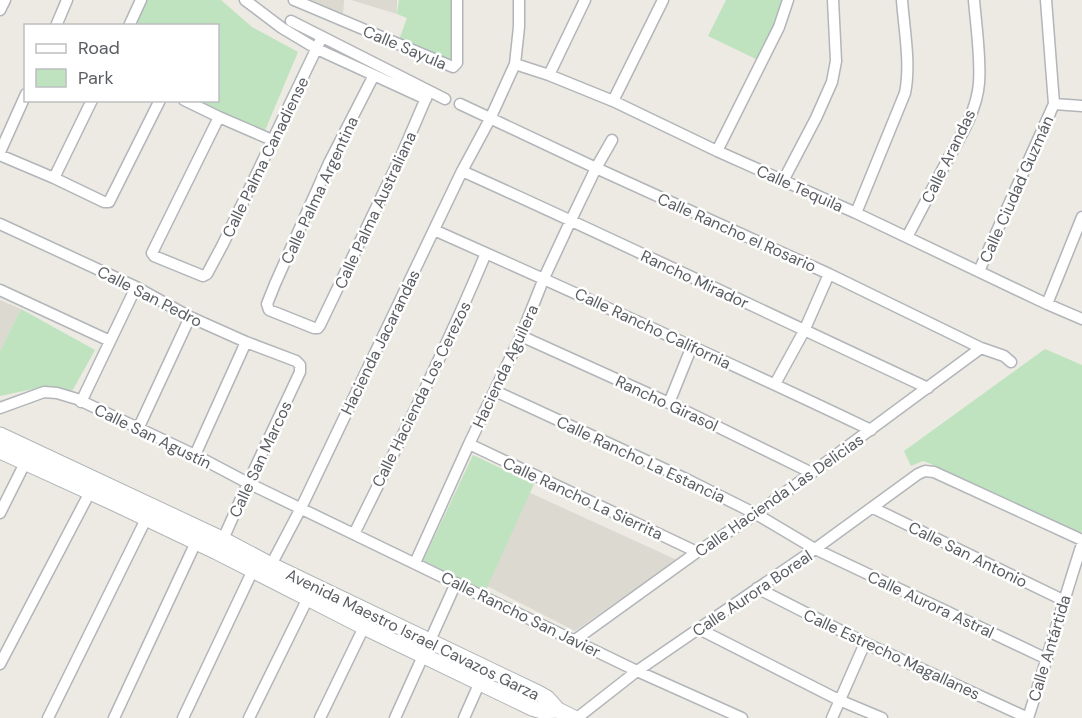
<svg xmlns="http://www.w3.org/2000/svg" width="1082" height="718" font-family="'DM Sans',sans-serif">
  <style>
    .education { fill: #dcd9d0 }
    .green { fill: #bfe3bf }
    .lines { fill: none; stroke-linecap: round; stroke-linejoin: round }
    .street-casing { stroke: #b2b5b9; stroke-width: 13 }
    .secondary-casing { stroke: #b1b5b9; stroke-width: 17 }
    .street { stroke: #fff; stroke-width: 10 }
    .secondary { stroke: #fff; stroke-width: 15 }
    .labels { text-anchor: middle; stroke-width: 5; stroke-linejoin: round; paint-order: stroke }
    .street-label { font-size: 16px; fill: #5a5e62; stroke: #fff }
  </style>
  <rect width="100%" height="100%" fill="#eceae2"/>
  <path class="education" d="M309,0H344L343,15Z
    M351,0H397V14Z
    M0,300L21,309L0,351Z
    M526,491L677,560L575,631L483,584Z"/>
  <path class="green" d="M143,0H221L252,27L298,52L264,133L198,101L218,100V26H132Z
    M399,0H453L452,60L451,63L399,40L407,18L397,14Z
    M726,0H783V5L758,60L708,36Z
    M21,309L95,350L70,395L47,386L0,396V351Z
    M1045,349L1082,365V530L1080,534L931,464L923,461L911,466L904,451Z
    M473,455L534,484L485,592L423,561Z"/>
  <g class="lines">
    <defs>
      <path id="street" d="M245,0L282,28L317,49L426,99
        M294,0L453,67L457,63V0
        M0,10L5,0
        M291,21L445,99
        M56,26L67,0
        M129,26L141,0
        M515,64L549,75L613,101L717,151L856,213L1047,304L1082,319
        M374,75L329,163L275,284L267,304L269,310L314,328H318L320,325L402,154L429,91
        M549,75L585,0
        M184,100L219,117L272,140
        M613,101L663,0
        M460,104L596,168L829,274L981,348L1004,356L1011,362
        M1054,104L1082,106
        M219,117L152,253L154,256L203,276L207,274L223,244L322,37
        M717,151L779,27L788,0
        M0,152L26,94
        M0,153L2,156L54,178L104,202H109L160,100
        M462,171C618,241 773,316 928,388
        M54,178L92,100
        M783,181L816,118L832,82L836,61L833,0
        M856,213L905,93C911,64 904,29 902,0
        M0,224L136,287L190,317L246,342L296,361L300,365V372L248,483L220,546
        M434,230C580,295 726,361 871,430
        M907,237C921,211 934,185 948,159C961,136 977,110 979,83C981,58 976,25 974,0
        M979,271L1054,104L1046,0
        M0,290L110,341
        M1047,304L1082,217
        M521,336L669,403L812,473
        M775,384L804,331L829,274
        M495,391L686,479L756,514L815,549L1047,659
        M81,402L136,287
        M669,403L692,346
        M0,408L44,392L57,393L77,399L195,455L248,483L637,671L742,718
        M138,429L190,317
        M469,444L697,552
        M195,455L246,342
        M873,508L1063,600
        M0,513L25,463
        M354,534C400,441 446,349 486,253
        M415,563L469,444L521,336L544,278L571,220L596,168L612,140
        M271,565L301,508L462,171L490,119L515,64L519,27V0
        M757,588L865,643L1028,718
        M699,629L839,700L882,718
        M575,640L697,552L756,514L981,348
        M0,664L90,492
        M48,718L146,519
        M114,718L196,542
        M183,718L253,570
        M249,718L308,598
        M320,718L364,627
        M395,718L456,583
        M464,718L480,682
        M577,718L637,671L815,549L918,474L925,471L934,472L1082,540
        M832,718L865,643
        M1028,718C1047,660 1063,602 1082,544"/>
      <path id="secondary" d="M0,435L224,540L271,565L538,693L547,698L558,710L574,718
        M0,451L114,503L217,552L364,627L532,708L542,711L558,710"/>
    </defs>
    <use href="#street" class="street-casing"/>
    <use href="#secondary" class="secondary-casing"/>
    <use href="#street" class="street"/>
    <use href="#secondary" class="secondary"/>
  </g>
  <g class="labels">
    <g class="street-label">
      <text transform="translate(405 47) rotate(23)" y="6">Calle Sayula</text>
      <text transform="translate(948 156) rotate(-64)" y="6">Calle Arandas</text>
      <text transform="translate(265 157) rotate(-64)" y="6">Calle Palma Canadiense</text>
      <text transform="translate(800 188) rotate(24)" y="6">Calle Tequila</text>
      <text transform="translate(1016 189) rotate(-66)" y="6">Calle Ciudad Guzmán</text>
      <text transform="translate(319 190) rotate(-65)" y="6">Calle Palma Argentina</text>
      <text transform="translate(375 210) rotate(-65)" y="6">Calle Palma Australiana</text>
      <text transform="translate(737 232) rotate(24)" y="6">Calle Rancho el Rosario</text>
      <text transform="translate(695 279) rotate(25)" y="6">Rancho Mirador</text>
      <text transform="translate(150 296) rotate(27)" y="6">Calle San Pedro</text>
      <text transform="translate(653 328) rotate(25)" y="6">Calle Rancho California</text>
      <text transform="translate(380 342) rotate(-64)" y="6">Hacienda Jacarandas</text>
      <text transform="translate(505 366) rotate(-65)" y="6">Hacienda Aguilera</text>
      <text transform="translate(421 394) rotate(-64)" y="6">Calle Hacienda Los Cerezos</text>
      <text transform="translate(667 403) rotate(25)" y="6">Rancho Girasol</text>
      <text transform="translate(153 436) rotate(26)" y="6">Calle San Agustín</text>
      <text transform="translate(260 459) rotate(-65)" y="6">Calle San Marcos</text>
      <text transform="translate(641 459) rotate(25)" y="6">Calle Rancho La Estancia</text>
      <text transform="translate(779 495) rotate(-35)" y="6">Calle Hacienda Las Delicias</text>
      <text transform="translate(583 498) rotate(25)" y="6">Calle Rancho La Sierrita</text>
      <text transform="translate(968 554) rotate(26)" y="6">Calle San Antonio</text>
      <text transform="translate(752 593) rotate(-34)" y="6">Calle Aurora Boreal</text>
      <text transform="translate(931 604) rotate(25)" y="6">Calle Aurora Astral</text>
      <text transform="translate(521 614) rotate(26)" y="6">Calle Rancho San Javier</text>
      <text transform="translate(413 634) rotate(26)" y="6">Avenida Maestro Israel Cavazos Garza</text>
      <text transform="translate(1049 648) rotate(-73)" y="6">Calle Antártida</text>
      <text transform="translate(892 654) rotate(25)" y="6">Calle Estrecho Magallanes</text>
    </g>
  </g>
  <rect x="24" y="24" width="195" height="78" fill="#ffffff" stroke="#bdbfc0" stroke-width="1.5"/>
  <rect x="36" y="44" width="30" height="9" fill="#ffffff" stroke="#bdbfc0" stroke-width="1.5"/>
  <text x="78" y="54" font-size="18" fill="#5a5e62">Road</text>
  <rect x="36" y="69" width="30" height="18" fill="#bfe3bf" stroke="#bdbfc0" stroke-width="1.5"/>
  <text x="78" y="84" font-size="18" fill="#5a5e62">Park</text>
</svg>
